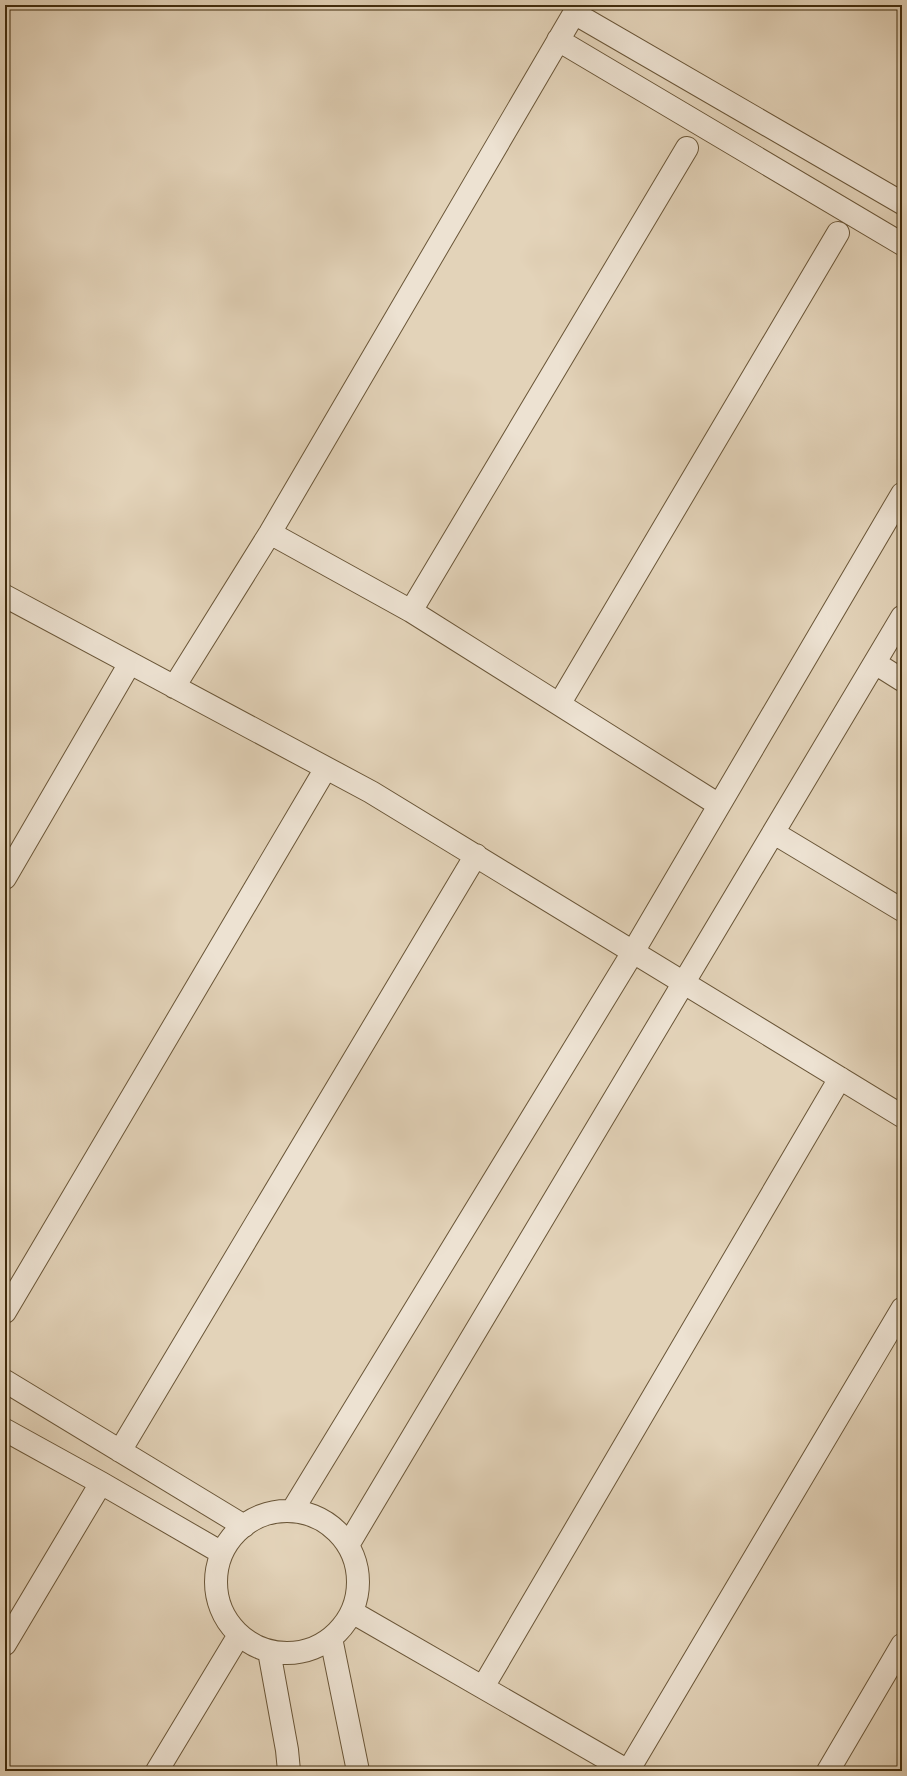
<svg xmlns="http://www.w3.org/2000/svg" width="907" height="1776" font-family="'Gentium Book Plus',serif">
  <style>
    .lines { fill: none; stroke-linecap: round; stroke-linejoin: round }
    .minor-casing { stroke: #6a5638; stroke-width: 24 }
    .minor { stroke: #ede2d2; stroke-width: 22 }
  </style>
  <rect width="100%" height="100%" fill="#e3d3b9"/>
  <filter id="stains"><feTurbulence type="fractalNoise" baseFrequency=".005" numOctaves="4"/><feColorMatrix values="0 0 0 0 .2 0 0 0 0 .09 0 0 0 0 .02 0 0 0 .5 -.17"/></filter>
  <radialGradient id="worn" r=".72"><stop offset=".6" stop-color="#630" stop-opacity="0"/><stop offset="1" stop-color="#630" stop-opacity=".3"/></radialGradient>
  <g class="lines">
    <defs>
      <path id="minor" d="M574,13L902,203
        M558,40L902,244
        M270,533L411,611L719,805
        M5,596L371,792L902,1116
        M411,611L687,148
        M875,663L902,680
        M174,687L270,533L579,5
        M560,703L838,233
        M774,833L902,910
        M5,878L130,663
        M5,1312L326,768
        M5,1381L244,1526
        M5,1430L101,1483L222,1553
        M120,1451L476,855
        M292,1511L633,952L902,494
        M216 1582a71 71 0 1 1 142 0a71 71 0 1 1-142 0Z
        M348,1545L902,617
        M352,1612L628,1771
        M331,1638L358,1771
        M5,1644L101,1483
        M269,1651L287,1750L289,1771
        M483,1687L840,1078
        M157,1771L239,1635
        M628,1771L902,1309
        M828,1771L902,1645"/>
    </defs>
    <use href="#minor" class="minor-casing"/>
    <use href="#minor" class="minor"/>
  </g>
  <rect width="907" height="1776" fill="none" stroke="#e3d3b9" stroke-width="20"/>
  <rect x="6" y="6" width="895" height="1764" fill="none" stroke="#412c0d" stroke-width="2"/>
  <rect x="10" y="10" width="887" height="1756" fill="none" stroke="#412c0d"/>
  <rect width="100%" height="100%" filter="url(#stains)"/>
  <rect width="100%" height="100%" fill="url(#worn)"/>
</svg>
